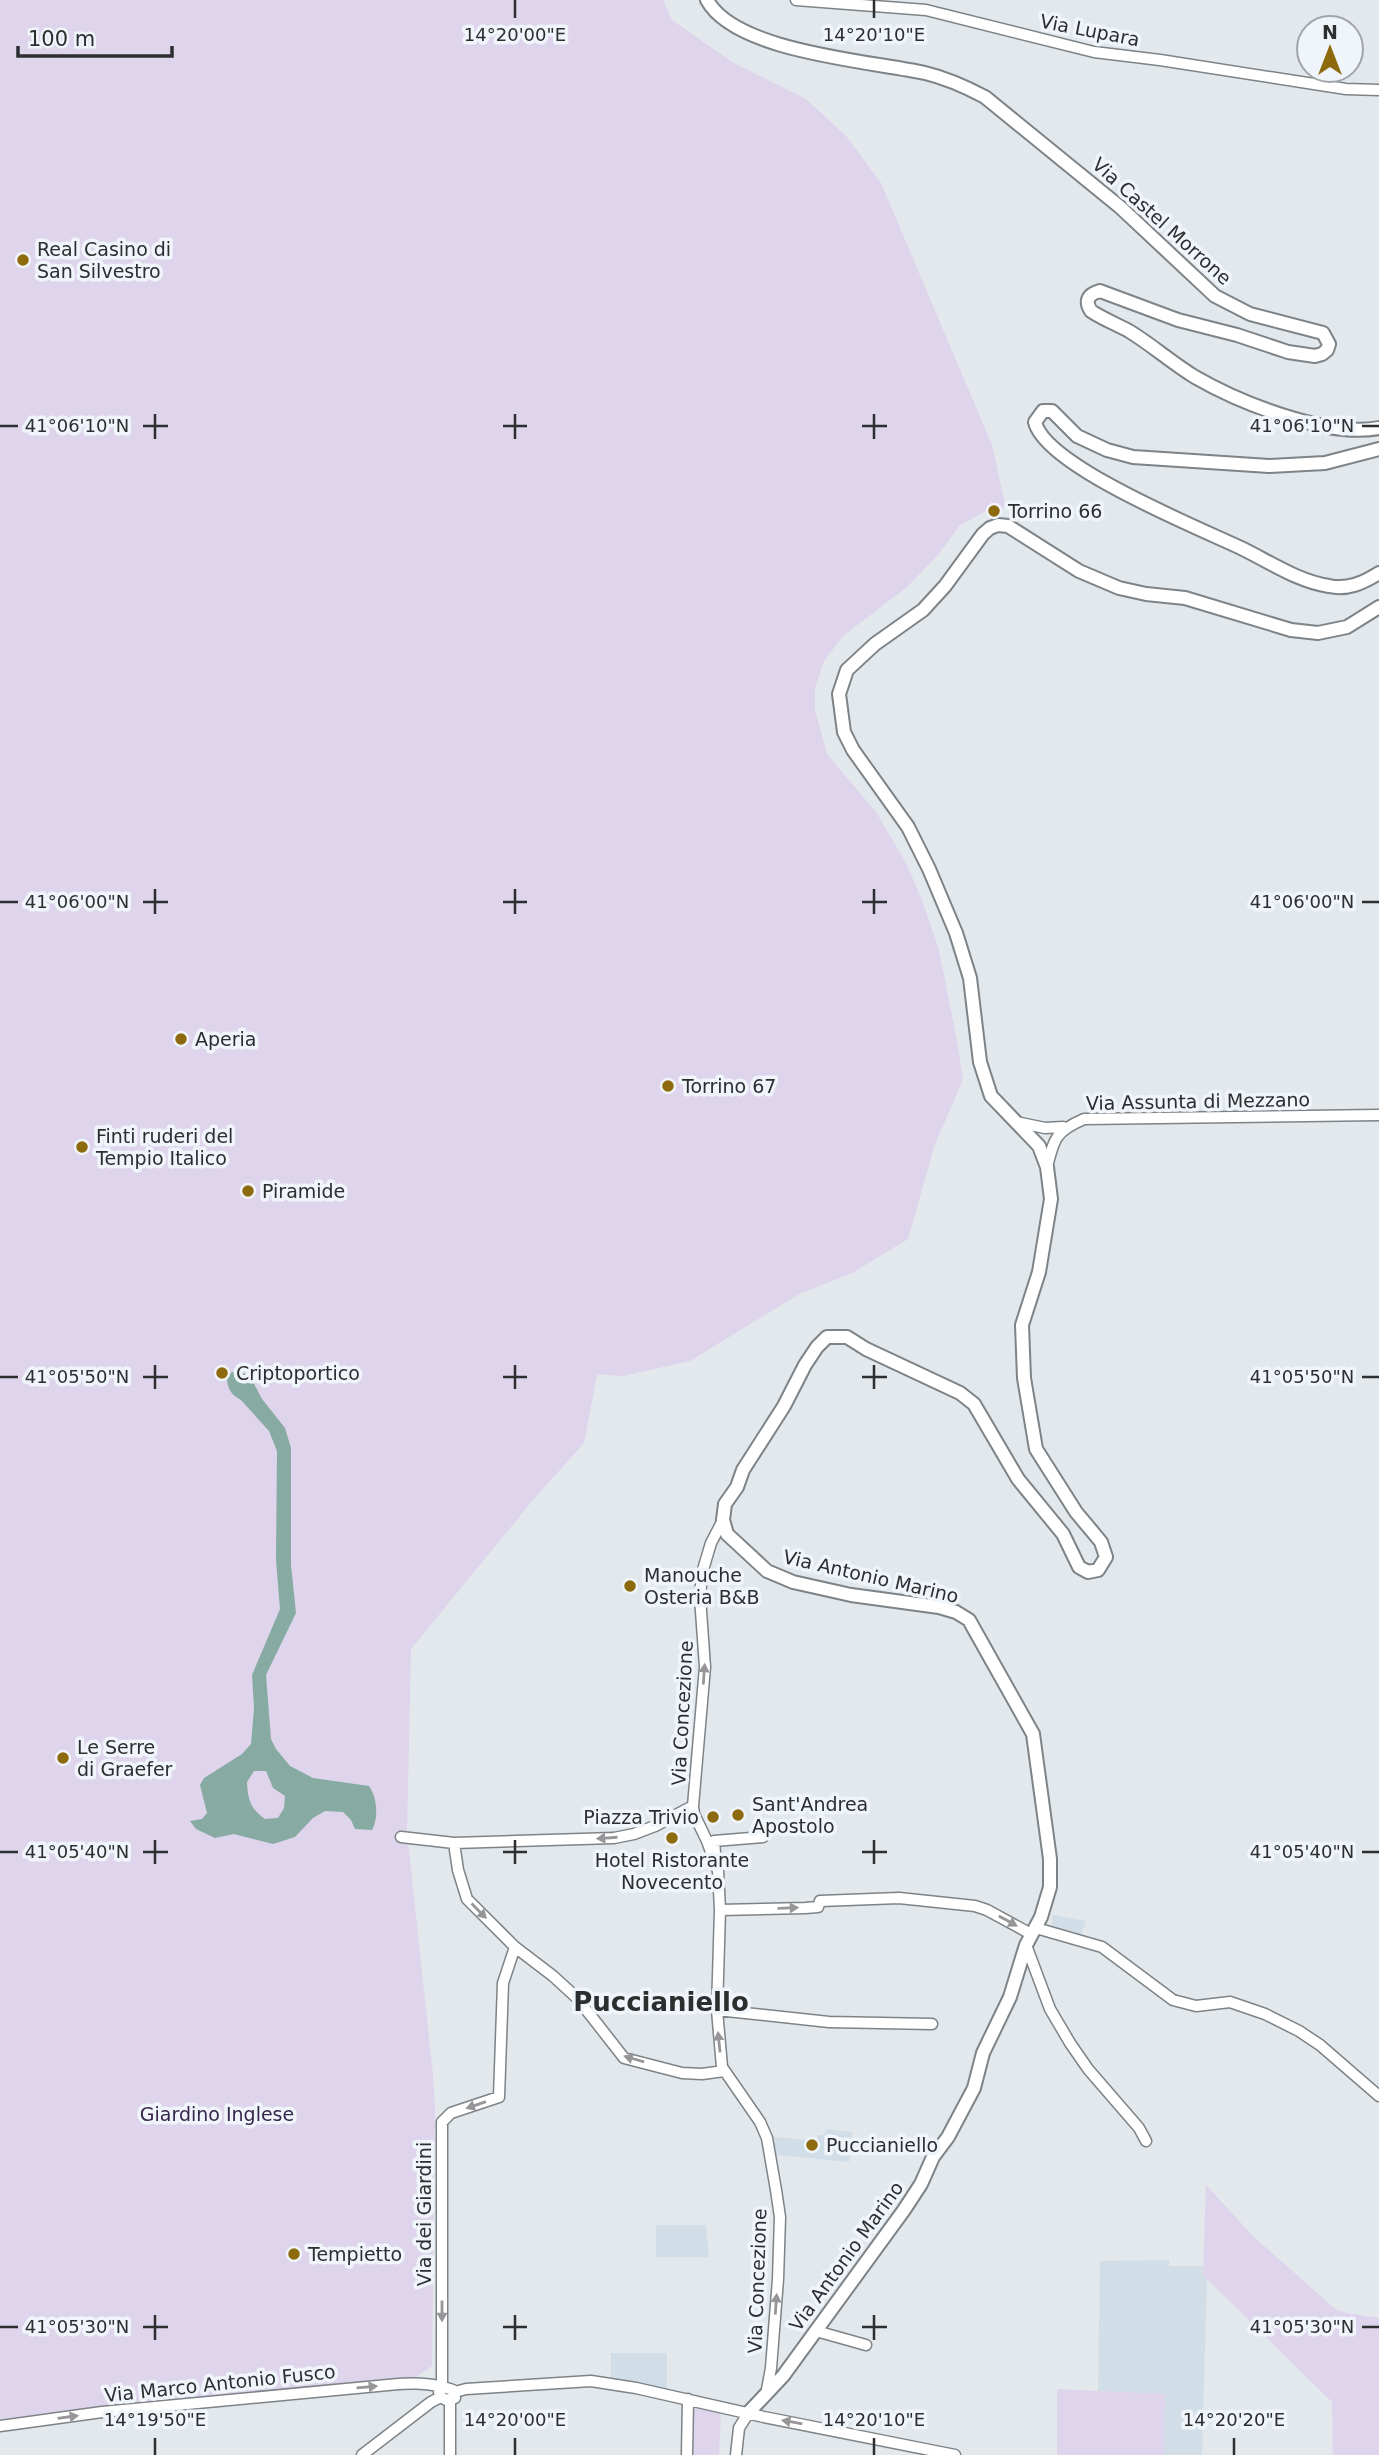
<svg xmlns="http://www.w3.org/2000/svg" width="1379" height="2455" font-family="'DejaVu Sans',sans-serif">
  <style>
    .built { fill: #d1dee8 }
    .green { fill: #ded4ec }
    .water { fill: #87aaa2; fill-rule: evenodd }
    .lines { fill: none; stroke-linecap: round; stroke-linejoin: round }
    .minor-casing { stroke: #7d8387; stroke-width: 13 }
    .tertiary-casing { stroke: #7d8387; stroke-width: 16 }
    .minor { stroke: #fff; stroke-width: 10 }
    .tertiary { stroke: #fff; stroke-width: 12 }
    .oneway { fill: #969698 }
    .ticks { fill: none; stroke: #2c2e30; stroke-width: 2.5 }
    .poi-dot { fill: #8d6a0d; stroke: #eff5fa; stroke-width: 2.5 }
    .labels { text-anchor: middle; stroke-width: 7; stroke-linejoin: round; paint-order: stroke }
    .street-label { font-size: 19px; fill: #2c2e30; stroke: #eff5fa }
    .poi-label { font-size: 19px; fill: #2c2e30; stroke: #eff5fa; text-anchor: start }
    .park-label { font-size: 19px; fill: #38254c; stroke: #eff5fa }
    .district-label { font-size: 26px; font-weight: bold; fill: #2c2e30; stroke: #eff5fa }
    .ticks-label { font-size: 18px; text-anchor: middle; fill: #2c2e30; stroke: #eff5fa; stroke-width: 7; stroke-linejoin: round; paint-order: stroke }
  </style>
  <rect width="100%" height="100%" fill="#e2e8ec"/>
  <path class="built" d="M1053,1915L1086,1921L1081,1934L1051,1926Z
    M826,2129L852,2132L849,2162L776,2155V2150L773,2149L775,2137L817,2141L818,2135H824Z
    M656,2225H706L709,2257H656Z
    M1169,2260V2266H1203V2275L1207,2279L1202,2455H1164L1165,2394L1098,2391L1100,2261Z
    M611,2353H667V2395L611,2384Z"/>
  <path class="green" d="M0,0H663L672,20L732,62L806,99L847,137L881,183L992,445L1006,508L988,510L960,525L938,555L907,587L843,636L824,661L815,688V710L827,754L876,812L906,863L922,900L939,950L958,1046L963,1080L935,1144L908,1239L852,1273L799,1294L690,1361L623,1376L597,1374L584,1443L533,1500L411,1649L407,1832L433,2075L435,2110L432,2366L413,2379L0,2419Z
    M1206,2185L1254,2237L1334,2308L1346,2313L1379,2318V2455H1333L1332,2402L1203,2275Z
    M1057,2389L1165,2394L1164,2455H1057Z
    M694,2407L721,2413L719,2455H694Z"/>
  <path class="water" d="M238,1371L250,1376L262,1399L285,1428L291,1448V1565L296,1613L266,1675L271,1739L276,1749L290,1766L313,1778L369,1786C377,1797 379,1818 372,1830L355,1829L351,1820L343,1812L325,1811L313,1818L295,1837L273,1844L234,1834L215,1838L196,1829L190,1821L202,1819L207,1813L200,1785L204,1778L242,1754L251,1744L254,1708L252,1675L280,1609L276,1560L277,1451L269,1431L241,1400C231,1395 227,1388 227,1377L232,1372ZM254,1771H266L273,1788L285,1796L284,1808L278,1818L265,1819C250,1808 248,1800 247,1782Z"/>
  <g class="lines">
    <defs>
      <path id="minor" d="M796,0L926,10L1094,52L1160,60L1346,89L1379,90
        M1016,1122L1045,1128L1063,1127
        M1047,1167C1054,1138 1056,1131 1084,1119L1379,1115
        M723,1520L711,1543L702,1573L700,1597L705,1667L693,1806L694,1814L707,1841L718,1871L720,1910L717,2010L722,2067L760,2122L767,2138L776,2190L780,2217L778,2279L771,2368L766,2395
        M401,1837L454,1843
        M715,1853L714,1841L763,1837
        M720,1910L805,1908L818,1907L820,1901L899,1898L975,1906L987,1910L1031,1934
        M1036,1928L1102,1947L1173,2000L1196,2006L1230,2002L1265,2014L1299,2031L1320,2045L1379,2096
        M1026,1945L1050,2009L1070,2043L1088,2069L1139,2128L1146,2141
        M515,1947L553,1976L577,1998L624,2058L682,2073L702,2074L724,2071
        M717,2010L829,2022L932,2024
        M816,2331L866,2345
        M455,2392L466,2389L591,2381L636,2388L764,2417L955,2455
        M0,2426L102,2412L388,2385C411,2383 431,2382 453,2390L455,2398L446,2400L441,2397L439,2392L442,2388V2122L451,2113L499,2097L503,1983L515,1947L467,1899L458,1870L454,1843L614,1838L634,1834L655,1826L693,1806
        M362,2455L431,2402L441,2397
        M450,2455V2400
        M687,2455L688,2399
        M736,2455L739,2428L749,2412"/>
      <path id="tertiary" d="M707,0C735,52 870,61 925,73C946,78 966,87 985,97L1120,207L1215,296L1250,314L1323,333L1329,344L1327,350L1322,354L1315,356L1288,352L1237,335L1178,320L1100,291C1089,294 1084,300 1091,311C1103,319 1116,324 1129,331C1152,345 1172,363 1195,377C1240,403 1328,438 1379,428
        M1379,449L1325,463L1269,466L1133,457L1107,450L1077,436L1052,411H1043L1035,422C1045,466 1199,528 1241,548C1270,562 1297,581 1329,586C1348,590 1363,583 1379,573
        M749,2412L783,2376L904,2210L921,2184L933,2157L948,2137L974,2088L983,2053L1010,1997L1026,1945L1041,1917L1050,1887V1859L1033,1734L969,1620L956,1612L939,1607L851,1595L793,1582L767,1571L727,1534L723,1520L725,1504L737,1487L743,1470L784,1406L805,1365L817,1347L827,1337H847L866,1349L960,1393L974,1404L1018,1479L1063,1534L1079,1567L1088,1572L1098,1570L1106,1557L1101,1542L1076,1512L1036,1449L1024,1378L1022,1325L1039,1272L1051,1199L1047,1167L1039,1146L991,1096L980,1062L970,978L956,933L929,869L908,827L853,750L844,732L839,694L847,670L875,644L923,610L945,586L983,534L990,528L998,525L1008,526L1079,571L1119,588L1146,594L1185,598L1291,630L1318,633L1347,627L1379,607"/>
    </defs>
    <use href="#minor" class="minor-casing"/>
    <use href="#tertiary" class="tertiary-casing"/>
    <use href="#minor" class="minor"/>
    <use href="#tertiary" class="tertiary"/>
  </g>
  <defs><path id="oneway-solid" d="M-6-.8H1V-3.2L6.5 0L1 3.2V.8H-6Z" transform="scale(1.75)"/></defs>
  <g class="oneway">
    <use href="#oneway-solid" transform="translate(704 1674) rotate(-86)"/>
    <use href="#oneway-solid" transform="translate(607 1838) rotate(176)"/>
    <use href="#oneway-solid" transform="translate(788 1908) rotate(-2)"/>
    <use href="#oneway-solid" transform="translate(479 1911) rotate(45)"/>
    <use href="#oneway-solid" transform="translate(1008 1921) rotate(29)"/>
    <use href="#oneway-solid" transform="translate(719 2042) rotate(-96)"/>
    <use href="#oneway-solid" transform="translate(634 2059) rotate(-164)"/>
    <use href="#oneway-solid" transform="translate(476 2105) rotate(161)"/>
    <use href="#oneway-solid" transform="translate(776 2304) rotate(-86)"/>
    <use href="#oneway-solid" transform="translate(442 2311) rotate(90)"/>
    <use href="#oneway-solid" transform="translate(367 2387) rotate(-5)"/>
    <use href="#oneway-solid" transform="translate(68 2417) rotate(-8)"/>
    <use href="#oneway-solid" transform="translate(792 2422) rotate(-170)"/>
  </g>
  <path class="ticks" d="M515,0V18M874,0V18M155,414V439M515,414V439M874,414V439M0,426H18M143,426H168M503,426H527M862,426H887M1362,426H1379M155,889V914M515,889V914M874,889V914M0,902H18M143,902H168M503,902H527M862,902H887M1362,902H1379M155,1365V1389M515,1365V1389M874,1365V1389M0,1377H18M143,1377H168M503,1377H527M862,1377H887M1362,1377H1379M155,1840V1864M515,1840V1864M874,1840V1864M0,1852H18M143,1852H168M503,1852H527M862,1852H887M1362,1852H1379M155,2315V2340M515,2315V2340M874,2315V2340M0,2327H18M143,2327H168M503,2327H527M862,2327H887M1362,2327H1379M155,2438V2455M515,2438V2455M874,2438V2455M1234,2438V2455"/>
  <g class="poi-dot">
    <circle cx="23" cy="260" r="7"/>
    <circle cx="994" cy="511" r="7"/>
    <circle cx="181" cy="1039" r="7"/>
    <circle cx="668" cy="1086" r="7"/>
    <circle cx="82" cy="1147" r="7"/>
    <circle cx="248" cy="1191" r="7"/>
    <circle cx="222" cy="1373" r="7"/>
    <circle cx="630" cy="1586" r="7"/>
    <circle cx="63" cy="1758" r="7"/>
    <circle cx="738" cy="1815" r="7"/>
    <circle cx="713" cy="1817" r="7"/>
    <circle cx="672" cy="1838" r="7"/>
    <circle cx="812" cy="2145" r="7"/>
    <circle cx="294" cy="2254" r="7"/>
  </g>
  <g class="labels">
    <g class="street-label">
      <text transform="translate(1090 30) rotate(11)" y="7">Via Lupara</text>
      <text transform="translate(1162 221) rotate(42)" y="7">Via Castel Morrone</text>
      <text transform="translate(1198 1101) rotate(-1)" y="7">Via Assunta di Mezzano</text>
      <text transform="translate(871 1576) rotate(13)" y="7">Via Antonio Marino</text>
      <text transform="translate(682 1713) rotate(-87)" y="7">Via Concezione</text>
      <text transform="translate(424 2214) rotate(-90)" y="7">Via dei Giardini</text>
      <text transform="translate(846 2256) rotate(-54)" y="7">Via Antonio Marino</text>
      <text transform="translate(757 2281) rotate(-88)" y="7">Via Concezione</text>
      <text transform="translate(220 2383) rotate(-6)" y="7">Via Marco Antonio Fusco</text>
    </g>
    <g class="poi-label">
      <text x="37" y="256">Real Casino di<tspan x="37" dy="22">San Silvestro</tspan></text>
      <text x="1008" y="518">Torrino 66</text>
      <text x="195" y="1046">Aperia</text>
      <text x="682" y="1093">Torrino 67</text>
      <text x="96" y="1143">Finti ruderi del<tspan x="96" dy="22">Tempio Italico</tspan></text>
      <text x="262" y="1198">Piramide</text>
      <text x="236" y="1380">Criptoportico</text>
      <text x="644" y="1582">Manouche<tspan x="644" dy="22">Osteria B&amp;B</tspan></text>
      <text x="77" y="1754">Le Serre<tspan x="77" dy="22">di Graefer</tspan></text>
      <text x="752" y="1811">Sant'Andrea<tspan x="752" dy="22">Apostolo</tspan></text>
      <text x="699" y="1824" text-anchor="end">Piazza Trivio</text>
      <text x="672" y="1867" text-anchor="middle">Hotel Ristorante<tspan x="672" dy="22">Novecento</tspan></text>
      <text x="826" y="2152">Puccianiello</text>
      <text x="308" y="2261">Tempietto</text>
    </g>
    <g class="park-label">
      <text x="217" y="2121">Giardino Inglese</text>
    </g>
    <g class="district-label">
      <text x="661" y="2011">Puccianiello</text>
    </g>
  </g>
  <g class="ticks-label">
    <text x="515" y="41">14°20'00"E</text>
    <text x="874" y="41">14°20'10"E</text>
    <text x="77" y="432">41°06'10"N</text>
    <text x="1302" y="432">41°06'10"N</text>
    <text x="77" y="908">41°06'00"N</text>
    <text x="1302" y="908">41°06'00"N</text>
    <text x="77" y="1383">41°05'50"N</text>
    <text x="1302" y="1383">41°05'50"N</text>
    <text x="77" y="1858">41°05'40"N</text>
    <text x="1302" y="1858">41°05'40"N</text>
    <text x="77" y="2333">41°05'30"N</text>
    <text x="1302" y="2333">41°05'30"N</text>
    <text x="155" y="2426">14°19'50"E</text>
    <text x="515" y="2426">14°20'00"E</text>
    <text x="874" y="2426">14°20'10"E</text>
    <text x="1234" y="2426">14°20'20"E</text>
  </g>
  <g transform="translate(1330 49)"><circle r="33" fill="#eff5fa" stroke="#a1a5a9" stroke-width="2"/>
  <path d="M0-5L12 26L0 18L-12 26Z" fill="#8d6a0d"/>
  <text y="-10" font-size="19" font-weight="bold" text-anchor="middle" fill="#2c2e30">N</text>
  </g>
  <path d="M18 46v10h154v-10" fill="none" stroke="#2c2e30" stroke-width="3.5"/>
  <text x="28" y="46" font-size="21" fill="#2c2e30" stroke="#eff5fa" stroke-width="5" paint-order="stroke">100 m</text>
</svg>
